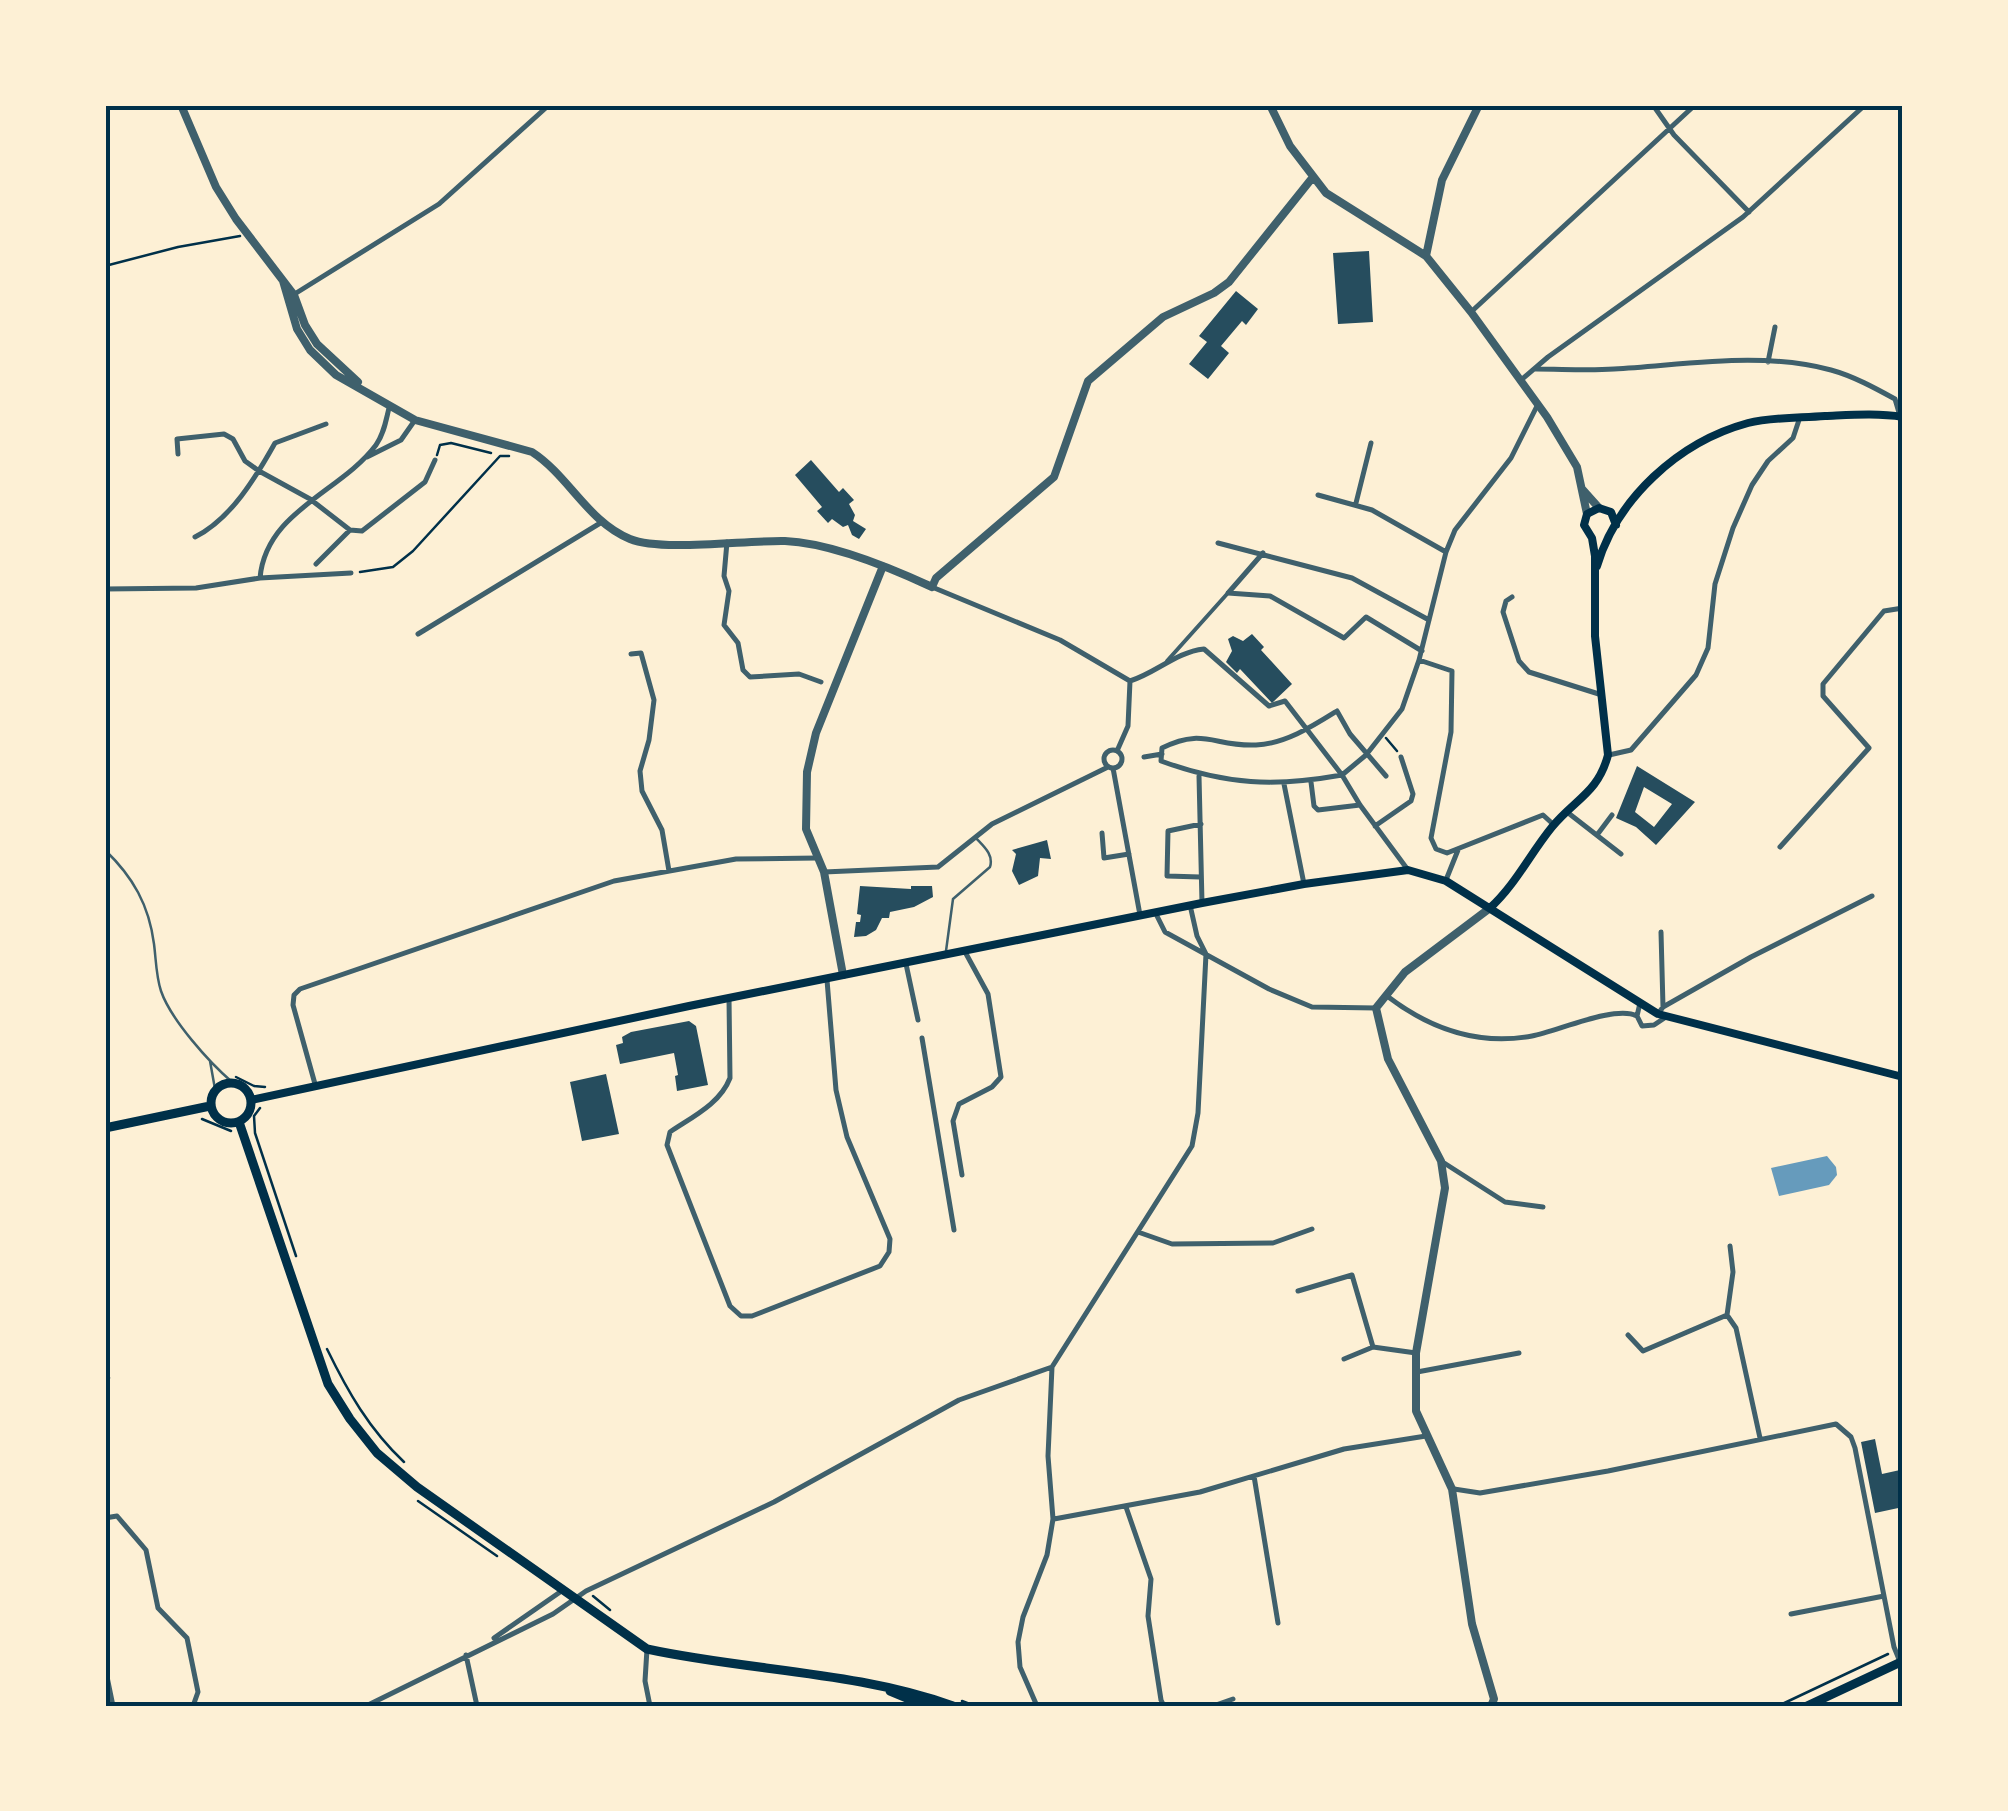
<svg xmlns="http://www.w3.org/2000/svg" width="2008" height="1811" font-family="Raleway,sans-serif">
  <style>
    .water { fill: #669bbc }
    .building { fill: #264d5e; fill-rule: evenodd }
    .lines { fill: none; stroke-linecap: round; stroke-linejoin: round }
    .path { stroke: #003049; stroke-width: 2.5 }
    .service { stroke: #3f606c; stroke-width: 2.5 }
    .pedestrian { stroke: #3f606c; stroke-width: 4 }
    .minor { stroke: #3f606c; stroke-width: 5 }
    .tertiary { stroke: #3f606c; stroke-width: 8 }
    .secondary { stroke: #003049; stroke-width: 8 }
    .primary { stroke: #003049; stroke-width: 9 }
    .neatline { fill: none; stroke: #003049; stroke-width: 4 }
  </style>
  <rect width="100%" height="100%" fill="#fdf0d5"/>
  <path class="water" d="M1827,1156L1836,1167L1837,1175L1829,1185L1779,1196L1771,1168Z"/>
  <path class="building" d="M1369,251L1373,322L1338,324L1333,253Z
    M1236,291L1258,309L1246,325L1242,321L1221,346L1229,353L1208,379L1189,364L1207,342L1199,336Z
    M811,460L839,492L843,488L854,500L849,504L855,515L853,521L866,529L859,539L852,535L848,525L843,527L832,519L828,523L817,511L822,507L795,475Z
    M1252,634L1264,647L1261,650L1292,684L1272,703L1240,669L1237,673L1226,662L1232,651L1228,639L1233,636L1243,641Z
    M1637,766L1695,802L1656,845L1636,827L1616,818ZM1644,787L1672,804L1654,827L1635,812Z
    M1047,840L1051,859L1040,858L1038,876L1019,885L1012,871L1016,854L1012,850Z
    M860,886L911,889V886H932L933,897L914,907L890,912L889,918H882L876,930L866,936L854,937L856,922H860L861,915L857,914Z
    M689,1021L696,1026L708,1085L677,1091L675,1076L678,1075L674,1053L620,1064L616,1045L623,1043L622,1037L631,1032Z
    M606,1074L619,1134L582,1141L570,1082Z
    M1875,1439L1882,1474L1900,1470L1903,1507L1875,1513L1861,1442Z"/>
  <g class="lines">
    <path class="path" d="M105,266L178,247L240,236
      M437,455L440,445L451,443L491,453
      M360,572L393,567L413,551L500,456H509
      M1386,738L1397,751
      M236,1077L254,1086L265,1087
      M260,1108L254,1116L255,1133L296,1256
      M202,1119L231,1131
      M327,1349C348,1392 369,1429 404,1462
      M105,1360L109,1378L105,1383
      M418,1501L497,1556
      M593,1596L610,1610
      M962,1701L975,1706
      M1778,1706L1888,1654"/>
    <path class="service" d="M105,850C133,877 149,905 154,944C156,959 156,976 161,991C171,1020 209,1062 232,1082
      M946,951L953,899L990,867C994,854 983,846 975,837
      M210,1061L215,1089"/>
    <path class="pedestrian" d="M1167,661L1227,594"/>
    <path class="minor" d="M1653,105L1674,135L1749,212
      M293,295L439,204L549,105
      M1471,312L1695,105
      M1768,362L1775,327
      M1536,369C1562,369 1588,371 1614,369C1685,365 1760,351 1831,370C1853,376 1875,388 1895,399L1900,416
      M1520,381L1548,357L1743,217L1865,105
      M1901,413L1903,401
      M178,454L177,439L224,434L233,439L245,461L259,471L310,499L350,530L362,531L425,482L435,460
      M367,457L401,440L415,420
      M1318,495L1372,510L1446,552
      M1356,503L1371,443
      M195,537C231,519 256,477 275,443L326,424
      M727,542L724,576L729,591L724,625L738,643L743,670L750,677L799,674L821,682
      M1218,543L1352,578L1429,620
      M316,564L350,530
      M1903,565V570
      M260,578C266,511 341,492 376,445C384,434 386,420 389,408
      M932,587L1060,640L1130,681
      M105,589L196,588L260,578L351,573
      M1229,592L1263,553
      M1228,593L1270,596L1344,638L1366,617L1422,651
      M1512,597L1506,601L1503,612L1519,661L1529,672L1602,695
      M418,634L602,522
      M631,654L641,653L654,700L649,740L640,771L642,791L662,830L669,871
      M1419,660L1452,671L1451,732L1431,838L1436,849L1447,853L1543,815L1554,825
      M1130,681C1156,673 1176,652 1204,649L1269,706L1285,701L1342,775L1360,805L1408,870
      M1104 759a9 9 0 1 1 18 0a9 9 0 1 1-18 0Z
      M1117,751L1128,726L1130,681
      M1609,755L1631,750L1696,675L1708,648L1715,584L1733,528L1752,485L1768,461L1793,438L1800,417
      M1144,757L1162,754
      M1113,768L1140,915
      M1342,775C1275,787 1226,785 1161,761L1162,748C1204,727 1214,747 1256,745C1285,744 1313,726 1337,711L1350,734L1386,776
      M1342,775L1366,755L1402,709L1419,660L1446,552L1455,530L1511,458L1537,406
      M1199,776L1202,903
      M1311,782L1314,806L1318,810L1360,805
      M1284,784L1304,884
      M1567,812L1621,854
      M1375,826L1411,801L1413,794L1401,757
      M1102,833L1104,858L1129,854
      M1597,835L1612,815
      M1780,847L1869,748L1823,696V684L1884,611L1903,608
      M824,872L938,867L992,824L1108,767
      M1200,877L1167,876L1168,831L1201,824
      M1446,880L1458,850
      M1155,912L1165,932L1269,989L1312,1007L1376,1008
      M1661,932L1663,1007
      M906,964L918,1020
      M1387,996C1430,1029 1478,1046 1532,1036C1558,1031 1615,1005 1637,1016
      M729,998L730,1078C720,1104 692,1117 670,1132L667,1145L730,1306L741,1316H752L880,1266L889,1252L890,1239L847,1137L836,1090L827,980
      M1640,1003L1637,1016L1642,1026L1654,1025L1666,1017
      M1658,1014L1663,1007L1751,957L1872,896
      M922,1038L954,1230
      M315,1084L293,1005L294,995L300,989L614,881L736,859L818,858
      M1441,1161L1505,1202L1543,1207
      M962,1175L953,1121L959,1104L992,1087L1001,1077L988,994L964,950
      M1138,1232L1172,1244L1273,1243L1312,1229
      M1298,1291L1352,1275L1373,1347
      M1727,1315L1733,1272L1730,1246
      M1628,1335L1643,1351L1727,1315L1736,1328L1760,1438
      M1344,1359L1373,1347L1416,1353
      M1417,1372L1519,1353
      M1254,1476L1278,1623
      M1454,1489L1480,1493L1608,1471L1836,1424L1851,1437L1855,1448L1894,1647L1903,1669
      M1126,1507L1151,1579L1148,1616L1161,1700L1164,1706
      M105,1518L117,1516L146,1550L158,1608L187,1638L198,1692L193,1706
      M1054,1519L1200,1492L1344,1449L1426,1436
      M1791,1614L1884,1596
      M494,1638L563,1590
      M647,1649L645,1681L650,1706
      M466,1655L477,1706
      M105,1667L113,1706
      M366,1706L553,1614L586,1591L774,1502L959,1400L1052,1367
      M1037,1706L1020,1667L1018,1642L1023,1617L1047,1555L1053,1519L1048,1456L1052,1367L1192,1146L1198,1113L1206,954L1197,936L1190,905
      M1213,1706L1233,1699"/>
    <path class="tertiary" d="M181,105L216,187L236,219L294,295L305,325L317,344L358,382
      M1270,105L1290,146L1326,193L1426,256L1471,312L1547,417L1577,467L1587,514
      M1426,256L1442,180L1479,105
      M283,281L297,329L310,350L336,375L415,420L532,452C569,476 588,522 630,539C662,552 746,540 785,541C831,543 891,568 932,587L936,578L1054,477L1088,381L1163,317L1214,293L1229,282L1313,177
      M1582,489L1599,508
      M1490,908L1405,972L1376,1008L1388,1059L1441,1161L1445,1188L1416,1353V1411L1452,1489L1472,1624L1494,1699L1491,1706
      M843,975L824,872L806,829L807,772L816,733L883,566"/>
    <path class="secondary" d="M1597,566C1617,499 1678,442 1748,423C1772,417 1800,418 1825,416C1851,415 1877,413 1903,417
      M1490,908C1516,884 1530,854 1552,827C1575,799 1598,793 1608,755L1595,636V556L1592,538L1584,525L1587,514L1599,508L1611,512L1616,525
      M251,1100L689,1006L1202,903L1304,884L1408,870L1446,881L1658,1014L1903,1077"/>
    <path class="primary" d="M211 1103a20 20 0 1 1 40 0a20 20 0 1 1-40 0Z
      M239,1122L328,1384L350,1419L377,1453L417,1487L647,1649C748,1671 856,1671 953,1706
      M105,1128L210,1106
      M890,1691L926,1706
      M1807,1706L1903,1661"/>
  </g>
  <rect width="2008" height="1811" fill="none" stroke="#fdf0d5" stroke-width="215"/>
  <rect x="108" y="108" width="1792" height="1596" class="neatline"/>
</svg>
